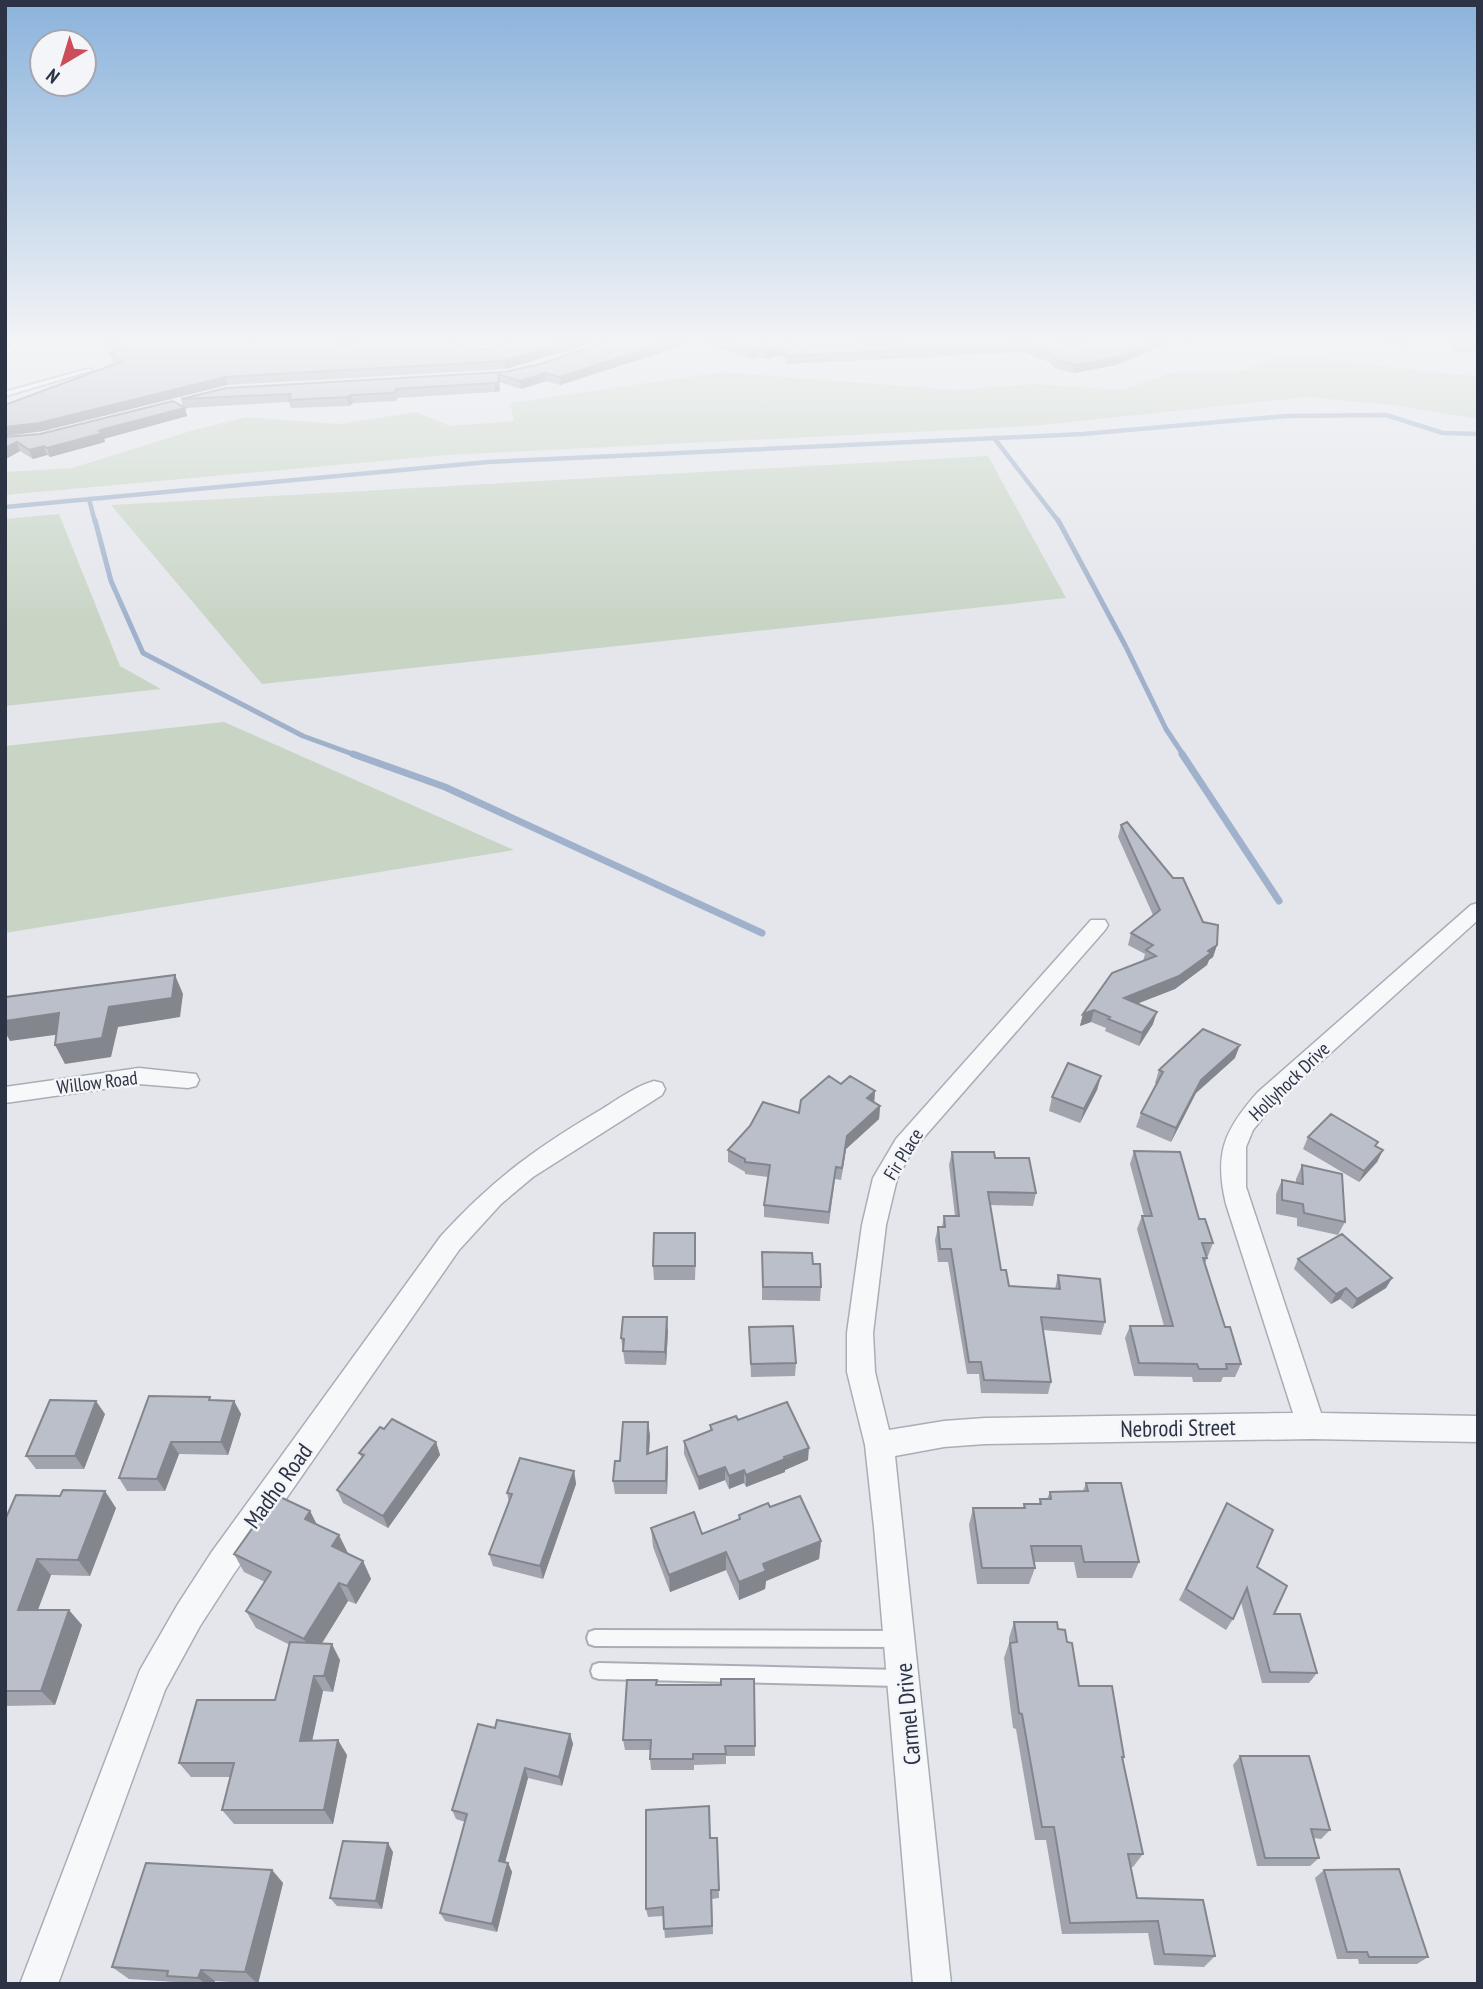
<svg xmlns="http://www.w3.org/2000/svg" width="1483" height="1989" font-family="'PT Sans Narrow',sans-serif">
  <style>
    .green { fill: #c8d5c5 }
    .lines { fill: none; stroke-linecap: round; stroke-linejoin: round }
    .stream-far2 { stroke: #a0b2cb; stroke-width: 4.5 }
    .stream-far1 { stroke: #a0b2cb; stroke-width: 5 }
    .stream { stroke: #a0b2cb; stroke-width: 7 }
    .lane-casing { stroke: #a9adb6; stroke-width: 4 }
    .street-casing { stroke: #a9adb6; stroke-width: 3 }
    .lane { fill: #f7f8fa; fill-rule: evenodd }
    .street { fill: #f7f8fa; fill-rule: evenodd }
    .wall { fill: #a1a4ad }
    .shaded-wall { fill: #83868d }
    .building { fill: #bbbfc9; stroke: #83868d; stroke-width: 2 }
    .labels { text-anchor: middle; stroke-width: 5; stroke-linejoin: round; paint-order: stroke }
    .street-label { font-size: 19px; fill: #2b3344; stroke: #f4f5f9 }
    .near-street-label { font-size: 23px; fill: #2b3344; stroke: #f4f5f9 }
  </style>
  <rect width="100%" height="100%" fill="#e4e6ec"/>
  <path class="green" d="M1281,354C1347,360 1412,372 1478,376V419L1392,405L1307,397L1032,426L447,455L5,495V472L72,468L194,430L247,417L339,424L416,412L450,426L514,421L510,403L723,372L955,390L1035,384L1122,390L1170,373L1246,370Z
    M988,456L1066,598L262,684L111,505Z
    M59,514L120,666L161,689L5,706V519Z
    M224,722L514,850L5,933V746Z"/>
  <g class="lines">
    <path class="stream-far2" d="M994,438L1059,522
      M89,499L95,522
      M5,507L488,462L1083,434L1287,416L1386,415L1443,433L1478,434"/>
    <path class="stream-far1" d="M95,520L111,581L143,653L303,736L358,756
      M1058,520L1125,645L1166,729L1184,756"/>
    <path class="stream" d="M353,754L445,787L762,933
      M1182,754L1279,901"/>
    <defs>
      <path id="lane" d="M88,369L93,370L5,396V392Z
        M595,1630L895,1631L901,1633L903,1639L901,1645L895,1647L595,1646L589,1644L587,1638L589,1632Z
        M599,1663L898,1670L904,1672L906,1678L904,1684L898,1686L599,1679L593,1677L591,1671L593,1665Z"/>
      <path id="street" d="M19,342H32L5,355V348Z
        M1478,903V920L1274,1104L1253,1130L1246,1147V1187L1321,1413L1478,1416V1442L1311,1439L985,1444L944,1447L895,1456L951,1984H913L874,1527L865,1445L847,1372V1333L862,1225L873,1178L896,1139L1091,920H1105L1108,925L1105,930L912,1151L897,1179L886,1225L873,1333L875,1372L889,1430L944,1421L985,1418L1293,1413L1226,1204C1214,1154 1224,1130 1258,1092L1471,905Z
        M139,1068L196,1074L199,1080L196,1086L188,1088L139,1084L5,1103V1087Z
        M654,1081L662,1083L665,1089L662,1095L533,1177L501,1204L459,1250L233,1575L200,1626L165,1690L58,1984H20L140,1670L178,1604L211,1553L441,1236C493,1179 536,1148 602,1109C618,1099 636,1086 654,1081Z"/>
    </defs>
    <use href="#lane" class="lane-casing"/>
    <use href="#street" class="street-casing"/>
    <use href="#lane" class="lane"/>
    <use href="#street" class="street"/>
  </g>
  <path class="wall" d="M101,342H454L470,350L488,349L512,342H597L505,369L227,385L43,431L5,436V405L117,364L112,361L110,353L117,351Z
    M605,342H693L560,385L546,381L521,389L499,382L500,391L495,392L397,398V401L353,403L349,406L291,408L289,402L185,408L187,416L107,438L104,439L105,442L50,457L47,455L33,459L20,451L5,459V437L40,434L183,407L181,399L504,372L541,364Z
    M703,342H785L803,347L907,342L1077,346L1078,345L1070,342H1198L1189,345L1171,342L1116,365L1074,373L1054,368L1051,363L1024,352L787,364L782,355L767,359L758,357L751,359Z
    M791,342H871L803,343Z
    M1378,342H1411L1406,347Z
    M1449,342H1478V353L1452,351Z
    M1121,825L1203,922L1217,945L1213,957L1209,960L1207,965L1175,989L1137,1004L1153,1024L1139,1046L1105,1031L1106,1028L1091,1022L1080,1026L1083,1014L1143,961L1145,954L1128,945L1131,933L1153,915L1118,837Z
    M1235,1058L1196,1093L1171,1142L1136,1127L1141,1113L1157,1084L1155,1083L1159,1070Z
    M1101,1076L1097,1090L1080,1123L1049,1111L1052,1097Z
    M841,1084L875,1091L874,1102L880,1106L879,1119L846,1149L841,1180L835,1179L829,1224L764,1217V1205L768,1177L745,1174V1172L728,1162V1150L799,1113Z
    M1308,1137L1378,1142L1376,1146L1383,1150L1377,1162L1359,1182L1303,1149Z
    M1134,1151L1199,1219L1213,1243L1208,1256H1207V1258L1205,1264L1225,1327L1241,1364L1235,1377H1223L1221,1382H1193L1192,1377L1134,1376L1125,1338L1130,1326H1164L1137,1229L1142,1216H1144L1130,1164Z
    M952,1152L995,1158L1036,1193L1033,1206L990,1205L1001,1270L1009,1286L1055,1289L1058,1275L1105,1322L1101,1335L1043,1330L1051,1382L1048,1394L981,1393L979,1374H967L948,1262H938L935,1240L938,1227H942L944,1216H955L949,1165Z
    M1302,1165L1345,1222L1338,1235L1297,1226V1218L1276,1214V1194L1282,1180L1296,1183V1179Z
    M696,1246L695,1280H654L653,1266Z
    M762,1252L813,1264L821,1287L820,1301L762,1300Z
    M1298,1259L1392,1278L1386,1288L1352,1309L1340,1299L1331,1304L1294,1269Z
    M749,1327L796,1363L795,1376L751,1377Z
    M668,1331L666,1365L625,1364L621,1338Z
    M212,1400L234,1401L241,1414L228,1455L179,1454L165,1491H127L119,1478Z
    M105,1414L84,1469H36L26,1456Z
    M738,1420L808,1460L785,1470V1472L746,1487L744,1483L729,1489L725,1480L699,1490L684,1454V1441L710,1431V1425Z
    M384,1429L436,1442L440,1455L388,1528L343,1503L337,1490L362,1458L359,1453Z
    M650,1435L649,1453L668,1460L667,1494H615L613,1481L620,1461Z
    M574,1471L576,1484L543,1579L493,1566L489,1554L509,1502L507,1493Z
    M1086,1483L1139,1562L1132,1578H1077L1074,1562H1034L1035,1568L1029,1584H977L969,1525L973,1508H1023L1024,1504H1039L1040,1499H1047L1050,1492L1083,1491Z
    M1227,1503L1257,1567L1274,1614L1317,1673L1309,1683H1262L1241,1602L1233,1619L1226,1630L1179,1600Z
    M770,1507L821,1541L819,1559L766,1581L765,1589L739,1600L726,1570L670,1592L653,1547L651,1528L702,1534L739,1519V1515Z
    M116,1508L90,1576L51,1575L38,1610L82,1625L55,1705L5,1706V1520Z
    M310,1511L317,1525L347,1554L363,1561L371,1579L356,1604L348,1601L322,1643L340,1660L333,1692L323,1691L312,1741L347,1755L333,1824H234L222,1810L230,1777H191L179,1763L275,1700L290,1645L256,1628L246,1611L265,1582L244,1572L234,1554Z
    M1014,1622L1058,1629L1067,1642L1079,1686L1124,1757L1123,1760L1143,1854L1133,1867H1131L1137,1898L1215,1956L1204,1967L1154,1965L1148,1933L1062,1934L1046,1840H1035L1016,1729L1013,1728L1004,1658L1009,1643V1638Z
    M754,1679L755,1756H726V1764L694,1765V1770H651L650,1759V1750H625L623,1740L657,1685H721Z
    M495,1728L570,1734L573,1744L562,1786L528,1778L505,1862L508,1863L512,1872L497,1932L445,1921L440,1913L465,1822L456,1819L452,1810Z
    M1240,1756L1330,1830L1321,1839L1313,1838L1319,1858L1310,1866H1257L1233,1765Z
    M710,1838H717L719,1898L712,1899L713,1934L665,1938L663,1916L648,1917L646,1909Z
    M393,1852L382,1909L337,1906L330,1898Z
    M272,1870L283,1883L258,1984L215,1981L214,1984H178L175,1982L129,1979L112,1967Z
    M1324,1870L1428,1957L1417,1964H1359L1358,1959H1337L1315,1878Z"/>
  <path class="shaded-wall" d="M569,342H597L505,369L504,361Z
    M668,342H693L560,385L559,377Z
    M1154,342H1171L1116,365L1074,373L1075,365Z
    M782,347V355L767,359V351Z
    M758,349V357L751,359V351Z
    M545,373L546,381L521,389L520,381Z
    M498,374L500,391L495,392L494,383Z
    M225,377L227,385L43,431L5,436V427Z
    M351,395L353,403L349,406L347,397Z
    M185,408L187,416L107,438L104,439L105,442L50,457L47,448L104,429Z
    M17,442L20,451L6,459L5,448Z
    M44,446L47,455L33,459L29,450Z
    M1217,945L1213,957L1209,960L1207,965L1175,989L1120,1010L1124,998L1208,951Z
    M175,975L183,994L180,1017L118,1027L111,1057L65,1064L55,1045L109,1007Z
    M1094,1010L1091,1022L1080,1026L1083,1014Z
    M1157,1012L1153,1024L1139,1046L1142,1033Z
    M59,1013L69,1033L10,1041L5,1032V1021Z
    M1240,1045L1235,1058L1196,1093L1171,1142L1176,1128L1201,1080Z
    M1101,1076L1097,1090L1080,1123L1084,1109Z
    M875,1091L874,1104L867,1098Z
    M880,1106L879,1119L846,1149L841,1180L847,1136Z
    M1383,1150L1377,1162L1359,1182L1364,1171Z
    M1392,1278L1386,1288L1352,1309L1357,1299Z
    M1346,1288L1340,1299L1331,1304L1336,1294Z
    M667,1317L668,1331L666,1365L665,1352Z
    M96,1401L105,1414L84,1469L75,1456Z
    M234,1401L241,1414L228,1455L221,1442Z
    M648,1422L650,1435L648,1467L647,1454Z
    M171,1442L179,1454L165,1491L157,1479Z
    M436,1442L440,1455L388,1528L383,1516Z
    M667,1447L668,1460L667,1494L666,1481Z
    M809,1448L808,1460L785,1470V1472L746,1487V1475Z
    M725,1467V1480L699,1490L698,1477Z
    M744,1470V1483L729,1489V1476Z
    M574,1471L576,1484L543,1579L540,1566Z
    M105,1491L116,1508L90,1576L78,1560Z
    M310,1511L319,1529L305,1519Z
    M339,1535L348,1553L332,1546Z
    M821,1541L819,1559L766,1581L765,1589L739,1600V1582L763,1564Z
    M726,1552V1570L670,1592L669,1575Z
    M37,1559L51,1575L32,1625L18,1610Z
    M363,1561L371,1579L356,1604L347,1586Z
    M339,1583L348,1601L314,1656L304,1639Z
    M69,1610L82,1625L55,1705L41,1691Z
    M332,1644L340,1660L333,1692L324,1676Z
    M314,1676L323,1691L309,1755L300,1741Z
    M570,1734L573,1744L562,1786L559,1777Z
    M338,1740L347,1755L333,1824L324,1810Z
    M525,1768L528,1778L503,1870L499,1861Z
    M388,1843L393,1852L382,1909L376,1901Z
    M508,1863L512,1872L497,1932L492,1924Z
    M272,1870L283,1883L258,1984L245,1972Z
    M201,1970L215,1981L214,1984H206L198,1978Z"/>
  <path class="building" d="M112,342H345L341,345L356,342H454L470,350L488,349L512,342H569L504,361L225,377L39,423L5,427V405L123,361L110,353L125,350Z
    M605,342H668L559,377L545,373L520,381L498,374L499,382L494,383L396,389L395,393L351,395L347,397L289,400L291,394L181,399L226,388L504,372L541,364Z
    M726,342H785L803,347L907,342H1062L1077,346L1082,342H1154L1118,357L1075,365L1055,360L1053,355L1025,344L788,356L782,347L767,351L758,349L751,351Z
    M1454,342H1478V345L1454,343Z
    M173,401L185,408L104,429L99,431L103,433L47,448L44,446L29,450L17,442L5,448V437L40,434Z
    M1127,822L1173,878H1183L1203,922L1218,925L1217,945L1208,951L1211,953L1179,976L1124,998L1157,1012L1142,1033L1108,1019L1110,1017L1094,1010L1083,1014L1112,973L1156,956L1146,950L1153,945L1131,933L1160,910L1121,825Z
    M175,975L172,998L109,1007L102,1038L55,1045L59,1013L5,1021V1001L6,997Z
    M1203,1029L1240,1045L1201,1080L1176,1128L1141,1113L1163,1072L1159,1070Z
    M1068,1063L1101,1076L1084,1109L1052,1097Z
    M829,1076L841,1084L850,1076L875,1091L867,1098L880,1106L847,1136L842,1168L836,1167L829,1212L764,1205L770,1165L745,1162V1159L728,1150L750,1126L763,1102L799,1113L801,1100Z
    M1331,1114L1378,1142L1375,1146L1383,1150L1364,1171L1308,1137Z
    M1134,1151L1180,1152L1199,1219H1205L1213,1243H1202L1207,1258H1203L1225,1327H1230L1241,1364H1226L1227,1369H1199L1197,1364L1139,1363L1130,1326H1173L1142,1216H1152Z
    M952,1152H994L995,1158H1029L1036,1193L988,1192L1001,1270H1006L1009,1286L1060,1289L1058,1275L1100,1279L1105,1322L1041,1317L1051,1382L984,1380L981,1362H969L951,1249H940L938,1227H945L944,1216H959Z
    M1302,1165L1342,1174L1345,1222L1304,1213L1303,1204L1282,1200V1180L1303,1184Z
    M654,1233H695V1266H653Z
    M1342,1234L1392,1278L1357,1299L1346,1288L1336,1294L1298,1259Z
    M762,1252L812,1253L813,1264H820L821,1287H763Z
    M623,1317H667L665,1352L623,1351L624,1339L621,1338Z
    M793,1326L796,1363L751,1364L749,1327Z
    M149,1396L210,1397L209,1400L234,1401L221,1442H171L157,1479L119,1478Z
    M50,1400L96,1401L75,1456H26Z
    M787,1402L809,1448L784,1457L785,1459L746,1475L744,1470L729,1476L725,1467L698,1477L684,1441L712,1430L710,1425L736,1416L738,1420Z
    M392,1419L436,1442L383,1516L337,1490L364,1455L359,1453L380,1427L384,1429Z
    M623,1422H648L647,1454L667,1447L666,1481H613L615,1461H620Z
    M520,1458L574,1471L540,1566L489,1554L512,1494L507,1493Z
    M1086,1483H1121L1139,1562H1084L1081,1546H1031L1035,1568H982L973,1508H1025L1024,1504H1041L1040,1499H1051L1050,1492L1088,1491Z
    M63,1490L105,1491L78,1560L37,1559L18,1610H69L41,1691H5V1520L16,1495L60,1496Z
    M276,1495L310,1511L305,1519L339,1535L332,1546L363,1561L347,1586L339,1583L304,1639L246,1611L271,1572L234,1554Z
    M800,1496L821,1541L763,1564L766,1571L739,1582L726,1552L669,1575L651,1528L694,1512L702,1534L740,1519L739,1515L768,1503L770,1507Z
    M1227,1503L1273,1530L1257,1567L1287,1586L1274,1614H1300L1317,1673L1270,1672L1247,1588L1233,1619L1186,1589Z
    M1014,1622H1057L1058,1629L1065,1630L1067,1642L1072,1643L1079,1686H1112L1124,1757H1122L1143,1854H1128L1137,1898L1203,1900L1215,1956L1164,1954L1158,1921L1070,1923L1054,1827H1042L1022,1714L1019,1713L1010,1643L1017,1642Z
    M290,1642L332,1644L324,1676H314L300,1741L338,1740L324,1810H222L234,1763H179L197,1700H275Z
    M721,1679H754L755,1746H725L726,1754H693V1759H650L651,1740H623L627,1680H657L656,1685H721Z
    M497,1720L570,1734L559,1777L525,1768L499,1861L508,1863L492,1924L440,1913L467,1814L452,1810L478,1724L495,1728Z
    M1240,1756H1309L1330,1830L1311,1829L1319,1858H1265Z
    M709,1806L710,1838H717L719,1890H711L712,1926L664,1929L663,1907L646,1909V1810Z
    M343,1841L388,1843L376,1901L330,1898Z
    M146,1863L272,1870L245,1972L201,1970L198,1978L167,1976L168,1971L112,1967Z
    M1399,1869L1428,1957H1369L1367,1952H1347L1324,1870Z"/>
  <linearGradient id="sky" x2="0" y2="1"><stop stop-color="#8bb3dc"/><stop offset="0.55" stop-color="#f3f4f6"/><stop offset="1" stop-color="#f3f4f6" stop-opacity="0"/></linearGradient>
  <rect width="1483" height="621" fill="url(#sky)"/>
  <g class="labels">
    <g class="street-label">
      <text transform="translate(1289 1081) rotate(-44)" y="7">Hollyhock Drive</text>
      <text transform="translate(97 1082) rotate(-7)" y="7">Willow Road</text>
      <text transform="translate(903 1154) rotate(-58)" y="7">Fir Place</text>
    </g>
    <g class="near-street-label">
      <text transform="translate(1178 1428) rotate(-1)" y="8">Nebrodi Street</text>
      <text transform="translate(278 1486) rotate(-54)" y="8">Madho Road</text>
      <text transform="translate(908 1714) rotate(-95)" y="8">Carmel Drive</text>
    </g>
  </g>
  <rect width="1483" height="1989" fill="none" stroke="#2b3344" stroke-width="14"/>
  <g transform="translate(63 63) rotate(218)"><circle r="33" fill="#f4f5f9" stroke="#a4a7b1" stroke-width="2"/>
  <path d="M0-5L12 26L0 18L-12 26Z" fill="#cd4c59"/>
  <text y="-10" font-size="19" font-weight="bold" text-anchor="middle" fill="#2b3344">N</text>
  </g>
</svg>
